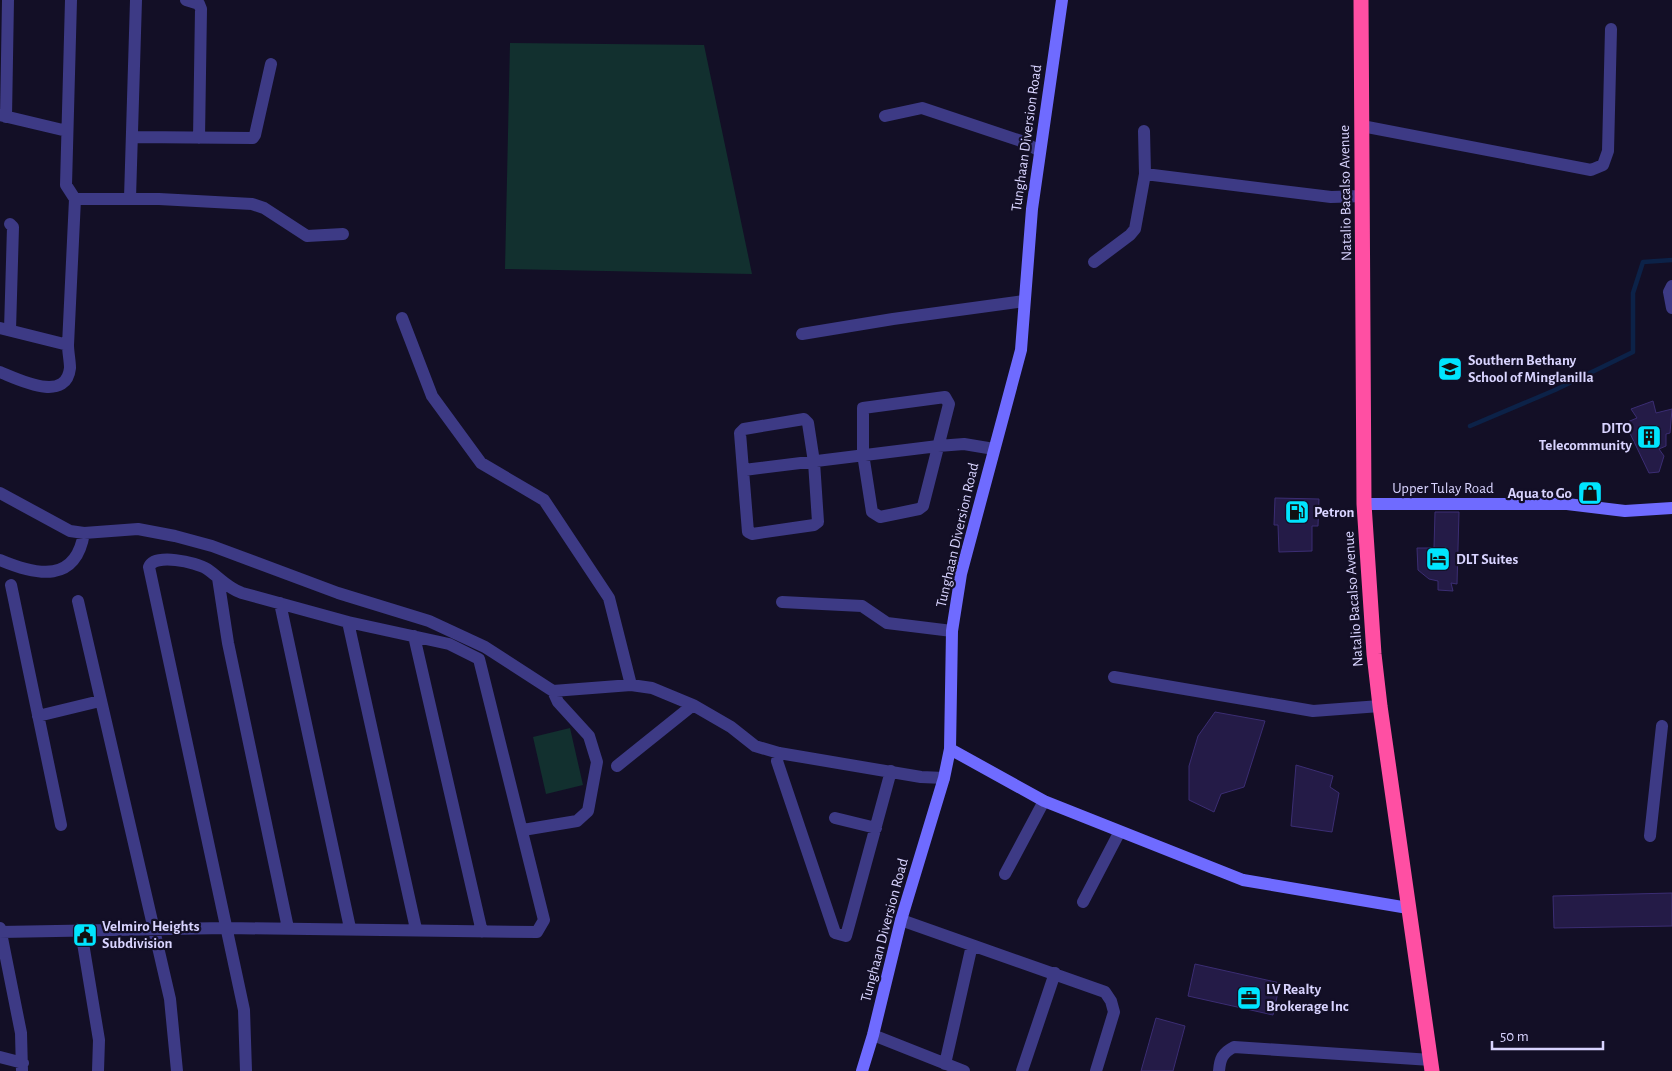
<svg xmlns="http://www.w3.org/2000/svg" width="1672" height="1071" font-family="'Alegreya Sans',sans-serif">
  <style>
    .green { fill: #12302f }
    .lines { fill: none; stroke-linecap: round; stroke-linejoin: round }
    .stream { stroke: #0c2248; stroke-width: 4.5 }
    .building { fill: #241b47; stroke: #3b2d73 }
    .street { stroke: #3d3a85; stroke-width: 12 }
    .secondary { stroke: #6f6bff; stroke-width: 12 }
    .highway { stroke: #ff4fa3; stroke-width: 15 }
    .labels { text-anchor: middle; stroke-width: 4.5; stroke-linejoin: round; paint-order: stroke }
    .street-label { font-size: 15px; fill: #d9d4ff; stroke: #130f26 }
    .poi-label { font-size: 15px; font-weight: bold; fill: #d9d4ff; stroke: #130f26; text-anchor: start }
  </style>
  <rect width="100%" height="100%" fill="#130f26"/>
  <path class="green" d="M510,43L704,45L752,274L505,269Z
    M570,728L583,785L546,794L533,737Z"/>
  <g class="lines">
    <path class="stream" d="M1470,426L1555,390L1633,352V293L1643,262L1672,260"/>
  </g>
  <path class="building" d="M1653,401L1656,413L1672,409L1670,433L1666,434V446L1659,449L1664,456L1659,472L1649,473L1625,423L1637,418L1631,409Z
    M1275,498L1319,499L1318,526H1312V551L1279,552L1278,525H1274Z
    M1435,512H1459L1457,584L1451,583L1453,591L1438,590V581L1429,579L1418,570L1417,548H1434Z
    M1215,712L1265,721L1244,787L1221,794L1214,812L1189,800V766L1198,736Z
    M1296,765L1333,776L1330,787L1339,793L1332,832L1291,826Z
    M1672,893V926L1554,928L1553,896Z
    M1195,964L1280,983L1273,1015L1188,996Z
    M1156,1018L1185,1026L1173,1071H1141Z"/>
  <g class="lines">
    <path class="street" d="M186,0L199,4L201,9L199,138
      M0,115L67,131
      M885,116L922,108L1021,141L1040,151
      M6,117L8,0
      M1362,126L1591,170L1603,165L1608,151L1611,29
      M132,137L253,138L255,135L271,64
      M1145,174L1331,197L1363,196
      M130,198L136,0
      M75,199H159L252,204L264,208L307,236L343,234
      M10,224L13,227L10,330
      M1094,262L1130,235L1135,229L1145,174L1144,131
      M1672,286L1669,292L1672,308
      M402,318L432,396L481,463L544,500L609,598L631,685
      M0,328L68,345
      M802,334L893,319L1024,301
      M0,372C18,379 66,404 70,368C70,361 68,352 68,345L75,199L66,185L71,0
      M945,397L949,404L923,506L919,509L880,517L872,512L863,454V408Z
      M804,419L808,423L814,462L818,522L814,525L752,534L748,532L740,433L744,429Z
      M744,470L938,446L964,444L994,449
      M0,493L70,531L84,533L138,529L175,536L212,546L338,593L429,621L485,647L553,691L631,685L652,688L693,705L731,727L755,746L779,753L921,777L944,778
      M0,560C38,576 76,583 84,533
      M218,578L228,643L288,928
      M11,585L61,825
      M78,601L170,999L177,1071
      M782,602L862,606L887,623L952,631
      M280,603L350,928
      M348,622L416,929
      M414,636L482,932
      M1114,677L1313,711L1380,706
      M38,716L100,701
      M779,753L777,761L835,933L846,936L891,771
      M617,766L693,705
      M835,818L876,828
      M523,830L577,821L588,811L597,762L589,736L558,702L553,691
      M1650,836L1662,726
      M1005,874L1044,801
      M1083,902L1119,833
      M901,920L1105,992L1111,1001L1114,1012L1096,1071
      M0,928L21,1033L22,1071
      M81,931L99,1040L98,1071
      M0,932L225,928L537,932L544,920L479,659L449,644L348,622L242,593C227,588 219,577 207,569C196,562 154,553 149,567L244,1010L246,1071
      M873,1035L964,1071
      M0,1057L23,1063
      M945,1064L972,945
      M1022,1071L1055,973
      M1219,1071C1220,1059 1222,1053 1234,1047L1431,1060"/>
    <path class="secondary" d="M1364,504H1567L1625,511L1672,508
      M950,749L1044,801L1243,880L1408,908
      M862,1071L873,1035L901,920L944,778L950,749L952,631L961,574L1021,350L1032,209L1062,0"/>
    <path class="highway" d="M1361,0L1364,504L1374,654L1380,706L1432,1071"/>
  </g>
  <defs>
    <symbol id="school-square" viewBox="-11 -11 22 22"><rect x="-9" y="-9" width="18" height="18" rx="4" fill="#00e5ff" stroke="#130f26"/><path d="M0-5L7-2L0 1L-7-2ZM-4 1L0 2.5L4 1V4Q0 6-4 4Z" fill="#111"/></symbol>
    <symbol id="building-square" viewBox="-11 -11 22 22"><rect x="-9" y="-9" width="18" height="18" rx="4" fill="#00e5ff" stroke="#130f26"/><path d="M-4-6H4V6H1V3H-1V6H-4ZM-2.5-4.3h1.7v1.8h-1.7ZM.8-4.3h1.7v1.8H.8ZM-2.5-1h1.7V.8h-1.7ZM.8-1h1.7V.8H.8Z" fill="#111"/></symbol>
    <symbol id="shop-square" viewBox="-11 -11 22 22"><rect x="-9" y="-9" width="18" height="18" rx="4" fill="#00e5ff" stroke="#130f26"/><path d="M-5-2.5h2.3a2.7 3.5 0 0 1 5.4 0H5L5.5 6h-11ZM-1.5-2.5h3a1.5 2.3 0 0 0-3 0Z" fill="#111"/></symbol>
    <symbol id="fuel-square" viewBox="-11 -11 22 22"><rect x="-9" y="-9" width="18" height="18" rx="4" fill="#00e5ff" stroke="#130f26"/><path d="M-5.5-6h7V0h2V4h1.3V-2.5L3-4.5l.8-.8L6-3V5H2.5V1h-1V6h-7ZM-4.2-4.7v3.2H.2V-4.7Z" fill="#111"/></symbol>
    <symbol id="hotel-square" viewBox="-11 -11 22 22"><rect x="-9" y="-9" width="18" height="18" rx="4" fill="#00e5ff" stroke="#130f26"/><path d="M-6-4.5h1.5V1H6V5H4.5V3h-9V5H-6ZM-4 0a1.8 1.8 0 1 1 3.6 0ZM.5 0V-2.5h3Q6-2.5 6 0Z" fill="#111"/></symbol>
    <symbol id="civic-square" viewBox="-11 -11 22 22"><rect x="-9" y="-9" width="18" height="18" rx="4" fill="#00e5ff" stroke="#130f26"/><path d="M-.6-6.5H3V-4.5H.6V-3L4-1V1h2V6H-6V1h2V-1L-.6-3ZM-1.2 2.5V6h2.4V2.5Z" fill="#111"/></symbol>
    <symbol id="office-square" viewBox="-11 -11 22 22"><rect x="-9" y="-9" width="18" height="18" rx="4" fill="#00e5ff" stroke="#130f26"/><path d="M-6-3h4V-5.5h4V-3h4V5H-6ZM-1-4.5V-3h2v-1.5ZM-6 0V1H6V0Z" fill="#111"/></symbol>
  </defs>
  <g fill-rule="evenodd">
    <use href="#school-square" x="1436" y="355" width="28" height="28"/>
    <use href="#building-square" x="1635" y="423" width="28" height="28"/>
    <use href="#shop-square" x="1576" y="479" width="28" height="28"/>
    <use href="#fuel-square" x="1283" y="498" width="28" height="28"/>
    <use href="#hotel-square" x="1424" y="545" width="28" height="28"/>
    <use href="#civic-square" x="71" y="921" width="28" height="28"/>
    <use href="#office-square" x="1235" y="984" width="28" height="28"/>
  </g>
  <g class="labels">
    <g class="street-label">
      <text transform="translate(1026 138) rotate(-82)" y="5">Tunghaan Diversion Road</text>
      <text transform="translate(1345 193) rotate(-91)" y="5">Natalio Bacalso Avenue</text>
      <text x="1443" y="493">Upper Tulay Road</text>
      <text transform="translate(957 535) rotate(-77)" y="5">Tunghaan Diversion Road</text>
      <text transform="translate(1353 599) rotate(-94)" y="5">Natalio Bacalso Avenue</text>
      <text transform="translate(884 930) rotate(-75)" y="5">Tunghaan Diversion Road</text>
    </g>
    <g class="poi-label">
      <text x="1468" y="365">Southern Bethany<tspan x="1468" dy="17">School of Minglanilla</tspan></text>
      <text x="1632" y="433" text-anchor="end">DITO<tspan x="1632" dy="17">Telecommunity</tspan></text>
      <text x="1572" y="498" text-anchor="end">Aqua to Go</text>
      <text x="1314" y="517">Petron</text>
      <text x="1456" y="564">DLT Suites</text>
      <text x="102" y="931">Velmiro Heights<tspan x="102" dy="17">Subdivision</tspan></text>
      <text x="1266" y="994">LV Realty<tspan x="1266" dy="17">Brokerage Inc</tspan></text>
    </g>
  </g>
  <path d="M1492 1041v8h111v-8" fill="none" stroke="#d9d4ff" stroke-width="2.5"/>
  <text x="1500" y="1041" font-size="15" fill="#d9d4ff" stroke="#130f26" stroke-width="4" paint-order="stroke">50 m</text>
</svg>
